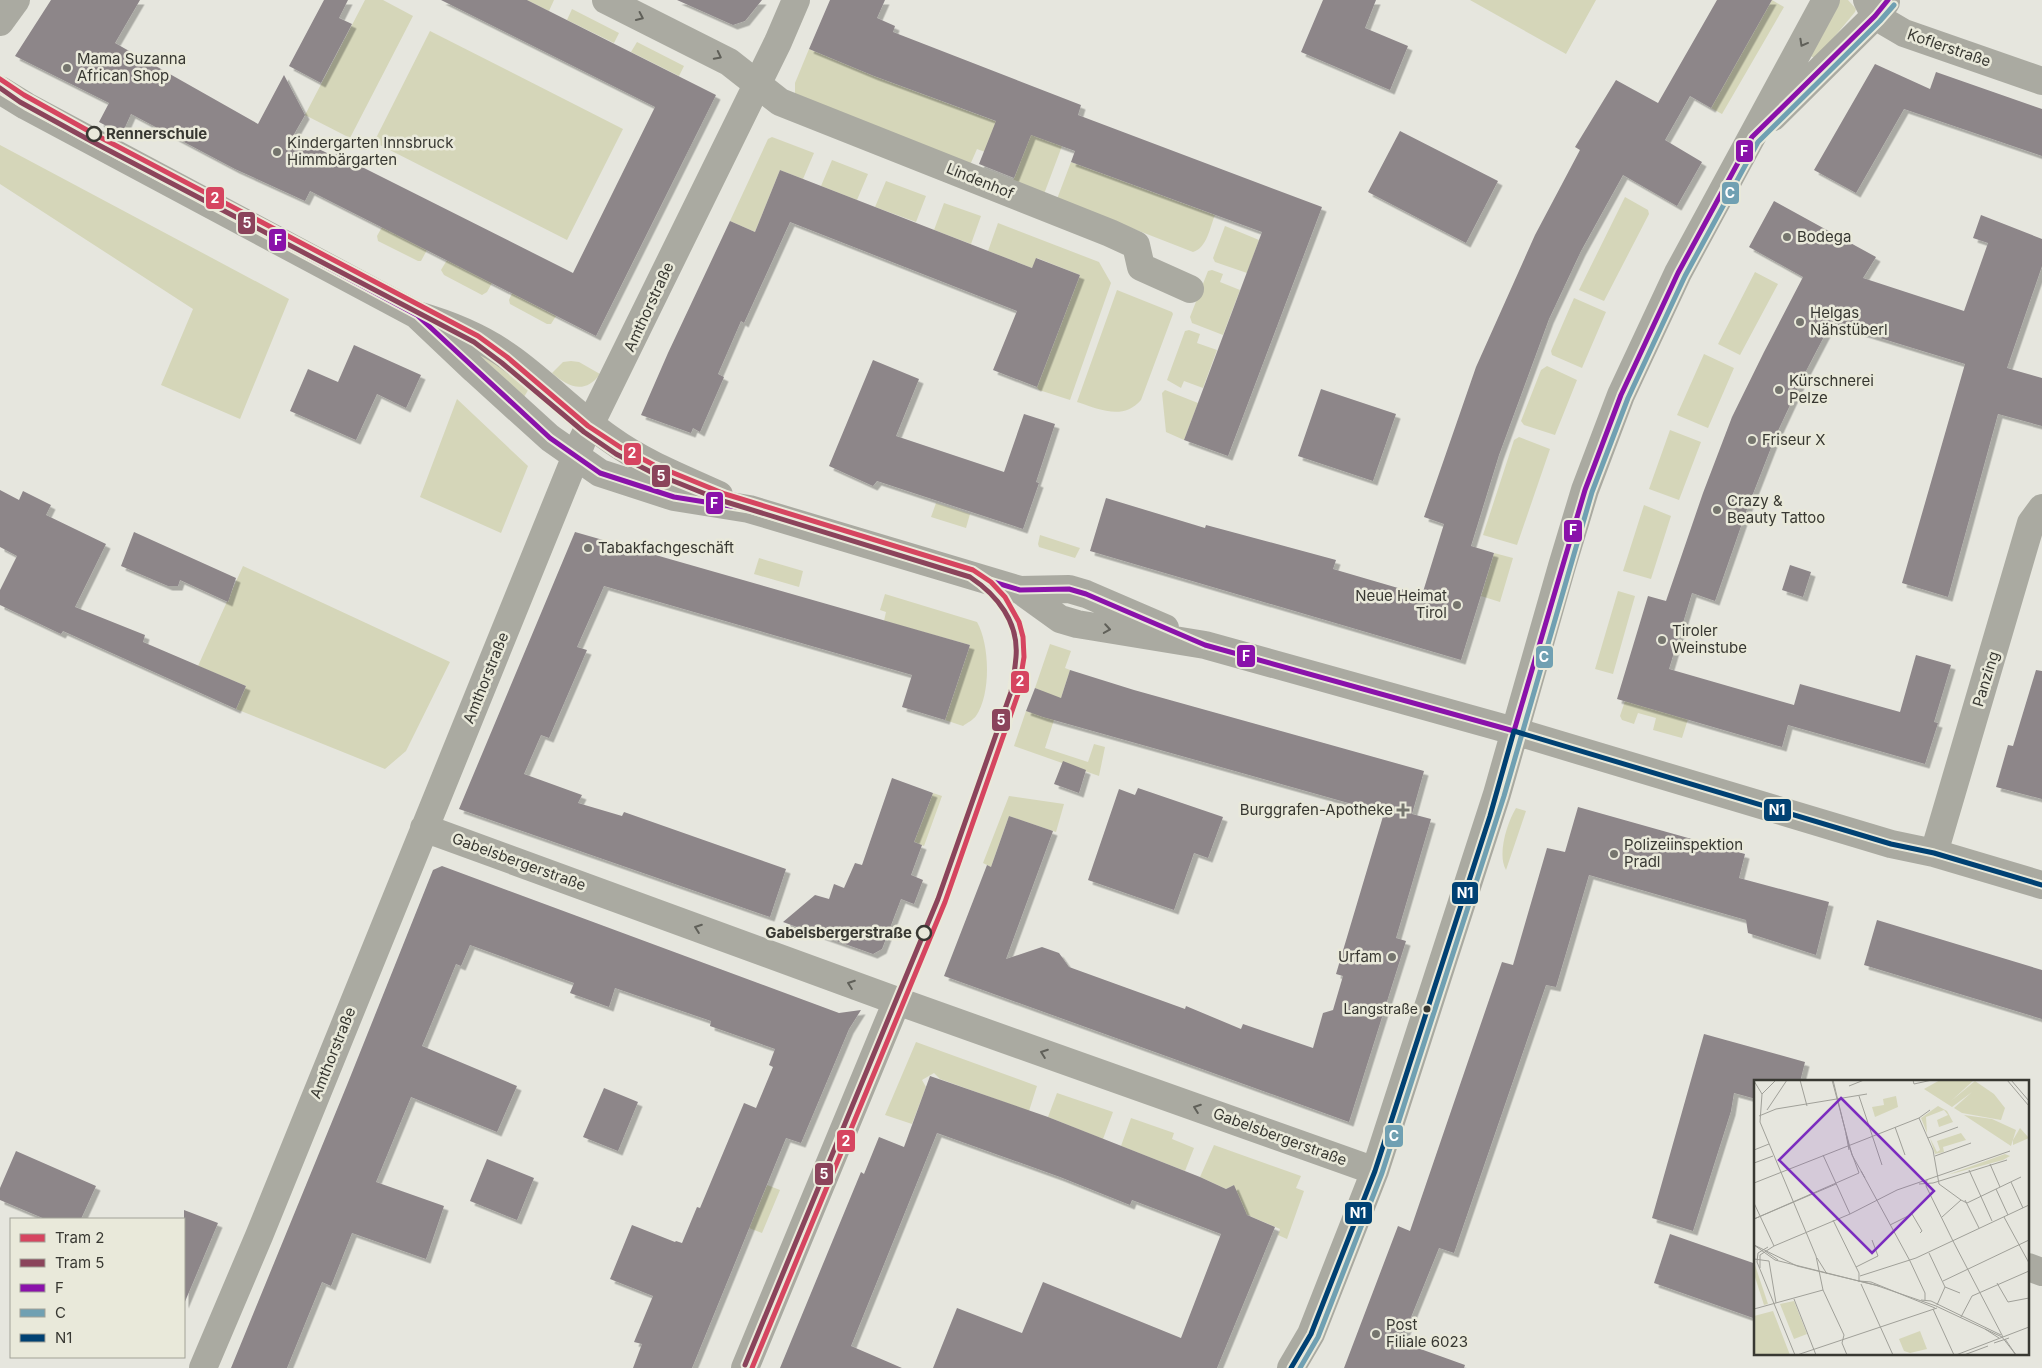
<svg xmlns="http://www.w3.org/2000/svg" width="2042" height="1368" font-family="Inter,sans-serif">
  <style>
    .green { fill: #d5d6b9 }
    .building { fill: #8d8689; filter: url(#shadow) }
    .lines { fill: none; stroke-linecap: round; stroke-linejoin: round }
    .minor { stroke: #aaaaa1; stroke-width: 28 }
    .bus-1-casing { stroke: #e9e9da; stroke-width: 9 }
    .bus-2-casing { stroke: #e9e9da; stroke-width: 9 }
    .bus-3-casing { stroke: #e9e9da; stroke-width: 9 }
    .bus-1 { stroke: #8a12aa; stroke-width: 5 }
    .bus-2 { stroke: #70a0b2; stroke-width: 5 }
    .bus-3 { stroke: #004173; stroke-width: 5 }
    .tram-1-casing { stroke: #e9e9da; stroke-width: 9 }
    .tram-2-casing { stroke: #e9e9da; stroke-width: 9 }
    .tram-1 { stroke: #d64560; stroke-width: 5 }
    .tram-2 { stroke: #8b445b; stroke-width: 5 }
    .oneway { stroke: #606059 }
    .poi-dot { fill: #75756e; stroke: #e9e9da; stroke-width: 2 }
    .stop-dot { fill: #e9e9da; stroke: #383832; stroke-width: 2.5 }
    .bus-dot { fill: #383832; stroke: #e9e9da; stroke-width: 2 }
    .labels { text-anchor: middle; stroke-width: 5; stroke-linejoin: round; paint-order: stroke }
    .bus-label { font-size: 14px; fill: #383832; stroke: #e9e9da; text-anchor: end }
    .street-label { font-size: 15px; fill: #383832; stroke: #e9e9da }
    .poi-label { font-size: 15px; fill: #383832; stroke: #e9e9da; text-anchor: start }
    .stop-label { font-size: 15px; font-weight: bold; fill: #383832; stroke: #e9e9da; text-anchor: start }
    .inset-road { fill: none; stroke: #a0a099; stroke-width: 1 }
    .view { fill: #7b2cbf; fill-opacity: 0.15; stroke: #7b2cbf; stroke-width: 2.5 }
    .inset-edge { fill: none; stroke: #383832; stroke-width: 2.5 }
    .line-badge { stroke: #e9e9da; stroke-width: 2 }
    .badge-label { font-size: 14px; text-anchor: middle; font-weight: bold; fill: #fff }
  </style>
  <defs>
    <filter id="shadow"><feDropShadow dx="4.5" dy="4.5" stdDeviation="0" flood-color="#0004"/></filter>
  </defs>
  <rect width="100%" height="100%" fill="#e6e6de"/>
  <path class="green" d="M365,0H383L413,16L350,138L305,115Z
    M527,0H554L549,11Z
    M1470,0H1596L1566,54Z
    M1772,0L1784,7L1722,114L1711,108Z
    M1838,0H1848L1856,9L1855,12L1816,59L1807,54Z
    M572,9L619,33L614,43L567,20Z
    M430,31L623,129L567,240L374,142Z
    M637,42L684,66L679,76L631,52Z
    M809,49L874,76L1062,146L1044,194L1013,181L1019,165L977,149L970,165L795,94V83Z
    M772,137L814,153L803,179L780,170L755,232L730,221L768,139Z
    M0,145L289,299L240,419L161,385L193,309L0,184Z
    M832,160L868,174L857,200L821,186Z
    M1071,162L1215,215C1210,227 1207,248 1193,252L1057,199Z
    M886,181L926,196L916,222L875,207Z
    M1625,197L1648,210L1649,214L1604,301L1579,290Z
    M944,203L981,216L971,244L934,230Z
    M998,223L1099,262L1111,283L1070,400L1039,390L1037,387L1080,275L1037,258L1032,268L988,251Z
    M1225,226L1259,240L1247,273L1215,262L1213,258Z
    M382,227L427,250L421,261H418L378,241L377,236Z
    M447,260L492,283L487,292L482,295L444,275L441,270Z
    M1212,270L1223,274L1220,282L1240,290L1223,335L1192,323L1190,317L1208,271Z
    M1755,272L1778,284L1740,355L1718,344Z
    M1117,290L1172,312L1173,314L1141,400C1123,421 1099,409 1077,402Z
    M512,293L556,316L551,324H547L510,304L509,300Z
    M1574,298L1606,312L1582,368L1552,355L1551,351Z
    M1189,330L1200,334L1197,343L1217,350L1203,388L1184,381L1181,388L1167,380L1185,331Z
    M477,346L530,387L524,397L476,352Z
    M1704,354L1734,368L1708,428L1677,415Z
    M571,361L579,362L600,374C585,395 568,387 552,373L563,362Z
    M1547,366L1577,380L1555,435L1524,425L1521,421L1541,370Z
    M1165,390L1198,403L1184,440L1166,432L1162,393Z
    M457,399L528,466L501,533L420,497Z
    M1670,430L1701,442L1679,500L1649,489Z
    M1519,437L1550,449L1517,545L1483,535L1514,440Z
    M936,503L970,514L966,528L931,517Z
    M1644,505L1671,516L1651,579L1623,571Z
    M1040,535L1080,548L1075,558L1039,547L1038,544Z
    M1494,553L1513,558L1500,602L1481,596Z
    M759,558L803,571L799,587L754,574Z
    M243,566L450,662L406,751L385,769L236,709L246,686L198,666Z
    M1618,591L1635,596L1613,674L1595,669Z
    M885,594L977,622C990,645 991,694 976,716C973,720 967,723 963,726L945,720L970,645L884,621L886,612L880,610Z
    M1050,644L1071,651L1065,668L1070,670L1045,748L1088,762L1094,744L1105,747L1099,776L1014,746L1026,711L1033,713L1042,691L1035,688Z
    M1625,701L1688,719L1682,738L1653,730L1656,718L1638,713L1634,724L1622,720L1620,716Z
    M933,793L942,796L924,846L914,842Z
    M1009,796L1064,804L1056,832L1009,816L991,867L983,863Z
    M1516,808L1526,811L1506,870C1497,855 1507,823 1516,808Z
    M916,1042L1037,1086L1029,1111L940,1079L934,1073L922,1080L926,1087L912,1124L885,1115Z
    M1057,1093L1113,1112L1103,1139L1048,1117Z
    M1131,1118L1174,1133L1172,1139L1194,1148L1185,1171L1121,1146Z
    M1214,1145L1301,1176L1296,1188L1304,1191L1287,1239L1278,1235L1280,1229L1233,1209L1234,1185L1226,1189L1200,1177Z
    M767,1185L780,1190L762,1233L749,1228Z"/>
  <path class="building" d="M51,0H140L115,43L258,124L284,75L305,115L293,136L329,154H336L364,168L573,273L655,107L441,0H527L716,95L596,336L310,191L305,201L235,169L131,114L122,134L99,122L109,103L15,56Z
    M324,0H348L339,18L352,24L321,83L289,66Z
    M677,0H762L745,21L733,25Z
    M830,0H885L877,18L895,26L893,32L1081,105L1078,115L1322,207L1228,456L1184,440L1262,232L1071,162L1075,151L1031,135L1014,178L979,164L996,121L874,76L809,49Z
    M1323,0H1376L1365,28L1408,46L1390,90L1301,52Z
    M1717,0H1772L1711,108L1690,96L1665,140L1702,162L1677,206L1623,175L1581,251L1549,319L1499,455L1471,546L1494,553L1461,660L1090,551L1106,498L1205,528L1206,525L1336,560L1333,569L1422,595L1444,524L1424,517L1476,367L1535,235L1580,150L1575,147L1616,80L1658,103Z
    M1875,64L1930,89L1936,72L2042,109V156L1904,109L1856,193L1814,170Z
    M1400,131L1498,181L1466,243L1368,192Z
    M780,170L1032,268L1036,258L1080,275L1037,387L993,370L1017,311L790,222L744,323L741,321L718,374L724,377L700,432L693,428L691,433L641,415L668,353L730,221L755,232Z
    M1774,201L1876,257L1863,278L1964,311L1988,243L1973,238L1981,215L2042,239V266L2007,368L2042,378V426L1998,414L1948,597L1902,583L1965,364L1831,323L1806,371L1776,435L1747,509L1715,601L1692,593L1669,669L1794,705L1800,684L1900,712L1916,655L1951,665L1934,722L1938,723L1925,764L1788,725L1782,747L1617,699L1648,596L1666,601L1703,493L1732,417L1764,352L1803,277L1749,247Z
    M354,345L421,375L406,408L377,394L356,440L290,411L308,369L338,382Z
    M873,360L919,379L896,436L1004,472L1024,414L1055,424L1036,482L1039,483L1023,529L877,481L873,486L829,466Z
    M1321,389L1396,414L1373,481L1298,456Z
    M0,490L19,500L23,491L51,505L46,515L106,544L75,607L145,635L143,642L246,686L236,709L63,631L61,634L0,605V590L17,556L0,547Z
    M134,532L236,578L228,602L180,580L178,586H168L121,566Z
    M575,532L970,645L945,720L902,707L912,675L604,586L577,647L587,650L549,738L541,735L524,774L582,795L578,803L622,816L624,812L786,869L770,917L459,809Z
    M1790,565L1811,572L1803,597L1782,590Z
    M1070,670L1134,690L1424,771L1412,814L1431,819L1396,938L1406,941L1349,1122L944,976L987,865L991,867L1009,816L1053,831L1006,959L1042,947L1059,953L1069,967L1185,1009L1186,1006L1241,1029L1243,1024L1313,1048L1323,1013L1333,1010L1343,976L1336,974L1384,813L1043,717L1026,711L1035,688L1061,698Z
    M2036,670L2042,671V799L1996,787L2008,745L2013,746Z
    M1063,761L1086,770L1079,793L1054,784Z
    M892,778L933,793L914,842L922,845L911,875L923,880L914,904L901,899L882,949L873,954L783,922L815,895L829,899L834,884L844,888L855,863L862,865Z
    M1138,788L1223,817L1208,858L1194,853L1174,910L1088,880L1119,789L1135,795Z
    M1578,807L1745,854L1739,878L1829,902L1816,955L1748,933L1746,920L1589,875L1556,987L1546,985L1454,1253L1439,1248L1401,1342L1465,1365L1464,1368H1344L1398,1226L1410,1231L1502,962L1513,965L1547,848L1565,852Z
    M442,866L839,1013L861,1010L849,1029L801,1143L786,1138L692,1368H633L642,1344L634,1342L653,1296L610,1279L632,1225L675,1242L676,1241L682,1243L697,1207L700,1208L744,1103L756,1108L773,1067L769,1065L775,1049L710,1026L711,1021L615,988L609,1007L570,993L574,983L470,945L461,966L456,964L422,1046L517,1086L497,1132L411,1097L376,1182L444,1206L426,1259L352,1233L331,1286L322,1282L287,1368H231L347,1085L433,870Z
    M1877,920L2042,970V1019L1864,965Z
    M1704,1034L1805,1062L1800,1082H1756V1099L1734,1093L1731,1111L1693,1231L1652,1218Z
    M930,1076L1048,1117L1200,1177L1226,1189L1234,1185L1247,1215L1275,1227L1217,1368H933L957,1308L1022,1333L1043,1282L1181,1338L1221,1234L1132,1200L1130,1205L1060,1177L937,1133L851,1346L902,1368H780L861,1172L864,1174L879,1137L904,1147Z
    M604,1088L638,1102L618,1151L583,1137Z
    M16,1151L96,1186L81,1219H45L0,1200V1188Z
    M487,1159L534,1178L517,1220L470,1201Z
    M184,1210L218,1223L184,1304Z
    M1670,1234L1756,1264V1319L1654,1283Z"/>
  <g class="lines">
    <path class="minor" d="M606,0L729,62L780,102L1110,233L1136,245L1141,267L1190,289
      M1867,0L1875,16L1904,33L2042,81
      M0,22L16,0
      M0,90L26,106L417,315C452,325 484,338 513,360C547,385 576,415 610,439C643,463 682,478 719,495
      M1773,117L1875,16L1886,2
      M417,315L475,370L550,438L600,473L674,497L749,509L1020,590L1069,589L1086,594L1165,628
      M1020,590L1060,619L1077,624L1205,645L1514,731L1891,844L1934,853L2042,885
      M424,828L897,1001L1375,1171
      M1934,853L2031,523L2042,508
      M2028,1267L2042,1272
      M203,1368L259,1236L582,441L778,42L796,0
      M745,1368L897,1001
      M1291,1368L1311,1334L1375,1171L1497,794L1562,566L1585,490L1621,395L1678,273L1826,0"/>
    <defs>
      <path id="bus-1" d="M0,90L26,106L417,315L550,438L600,473L674,497L749,509L1020,590L1069,589L1086,594L1205,645L1514,731
        M1514,731L1585,490L1621,395L1678,273L1752,137L1875,16L1888,0"/>
      <path id="bus-2" d="M1300,1368L1318,1337L1382,1173L1504,796L1592,492L1628,398L1685,276L1758,142L1880,21L1894,5"/>
      <path id="bus-3" d="M1514,731L1891,844L1934,853L2042,885
        M1291,1368L1311,1334L1375,1171L1490,816L1514,731"/>
    </defs>
    <use href="#bus-1" class="bus-1-casing"/>
    <use href="#bus-2" class="bus-2-casing"/>
    <use href="#bus-3" class="bus-3-casing"/>
    <use href="#bus-1" class="bus-1"/>
    <use href="#bus-2" class="bus-2"/>
    <use href="#bus-3" class="bus-3"/>
    <defs>
      <path id="tram-1" d="M0,79L24,95L94,134L478,336L507,357L588,426L620,447L654,465L725,494L973,570L991,582L1005,597L1019,622L1023,637L1024,657L1018,694L945,902L752,1368"/>
      <path id="tram-2" d="M0,88L20,102L91,141L474,342L502,363L584,432L616,454L651,472L723,501L970,577C997,595 1019,622 1016,657C1015,669 1013,681 1011,692L938,899L745,1365"/>
    </defs>
    <use href="#tram-1" class="tram-1-casing"/>
    <use href="#tram-2" class="tram-2-casing"/>
    <use href="#tram-1" class="tram-1"/>
    <use href="#tram-2" class="tram-2"/>
  </g>
  <defs><path id="oneway-chevron" d="M-2-3.5L2.5 0L-2 3.5" fill="none" stroke-width="1.6" stroke-linecap="round" stroke-linejoin="round" transform="scale(1.25)"/></defs>
  <g class="oneway">
    <use href="#oneway-chevron" transform="translate(640 17) rotate(25)"/>
    <use href="#oneway-chevron" transform="translate(1803 43) rotate(119)"/>
    <use href="#oneway-chevron" transform="translate(718 56) rotate(27)"/>
    <use href="#oneway-chevron" transform="translate(1107 629) rotate(9)"/>
    <use href="#oneway-chevron" transform="translate(698 928) rotate(-160)"/>
    <use href="#oneway-chevron" transform="translate(851 984) rotate(-160)"/>
    <use href="#oneway-chevron" transform="translate(1044 1053) rotate(-160)"/>
    <use href="#oneway-chevron" transform="translate(1197 1108) rotate(-160)"/>
  </g>
  <g class="poi-dot">
    <circle cx="67" cy="68" r="5"/>
    <circle cx="277" cy="152" r="5"/>
    <circle cx="1787" cy="237" r="5"/>
    <circle cx="1800" cy="322" r="5"/>
    <circle cx="1779" cy="390" r="5"/>
    <circle cx="1752" cy="440" r="5"/>
    <circle cx="1717" cy="510" r="5"/>
    <circle cx="588" cy="548" r="5"/>
    <circle cx="1457" cy="605" r="5"/>
    <circle cx="1662" cy="640" r="5"/>
    <path d="M1400.5 802.5h5v5h5v5h-5v5h-5v-5h-5v-5h5z"/>
    <circle cx="1614" cy="854" r="5"/>
    <circle cx="1392" cy="957" r="5"/>
    <circle cx="1376" cy="1334" r="5"/>
  </g>
  <g class="stop-dot">
    <circle cx="94" cy="134" r="7"/>
    <circle cx="924" cy="933" r="7"/>
  </g>
  <circle class="bus-dot" cx="1427" cy="1009" r="4.5"/>
  <g class="labels">
    <g class="bus-label">
      <text x="1418" y="1014">Langstraße</text>
    </g>
    <g class="street-label">
      <text transform="translate(1949 48) rotate(19)" y="5">Koflerstraße</text>
      <text transform="translate(980 181) rotate(22)" y="5">Lindenhof</text>
      <text transform="translate(649 307) rotate(-65)" y="5">Amthorstraße</text>
      <text transform="translate(486 678) rotate(-68)" y="5">Amthorstraße</text>
      <text transform="translate(1986 679) rotate(-73)" y="5">Panzing</text>
      <text transform="translate(519 862) rotate(20)" y="5">Gabelsbergerstraße</text>
      <text transform="translate(333 1053) rotate(-68)" y="5">Amthorstraße</text>
      <text transform="translate(1280 1137) rotate(20)" y="5">Gabelsbergerstraße</text>
    </g>
    <g class="poi-label">
      <text x="77" y="64">Mama Suzanna<tspan x="77" dy="17">African Shop</tspan></text>
      <text x="287" y="148">Kindergarten Innsbruck<tspan x="287" dy="17">Himmbärgarten</tspan></text>
      <text x="1797" y="242">Bodega</text>
      <text x="1810" y="318">Helgas<tspan x="1810" dy="17">Nähstüberl</tspan></text>
      <text x="1789" y="386">Kürschnerei<tspan x="1789" dy="17">Pelze</tspan></text>
      <text x="1762" y="445">Friseur X</text>
      <text x="1727" y="506">Crazy &amp;<tspan x="1727" dy="17">Beauty Tattoo</tspan></text>
      <text x="598" y="553">Tabakfachgeschäft</text>
      <text x="1447" y="601" text-anchor="end">Neue Heimat<tspan x="1447" dy="17">Tirol</tspan></text>
      <text x="1672" y="636">Tiroler<tspan x="1672" dy="17">Weinstube</tspan></text>
      <text x="1393" y="815" text-anchor="end">Burggrafen-Apotheke</text>
      <text x="1624" y="850">Polizeiinspektion<tspan x="1624" dy="17">Pradl</tspan></text>
      <text x="1382" y="962" text-anchor="end">Urfam</text>
      <text x="1386" y="1330">Post<tspan x="1386" dy="17">Filiale 6023</tspan></text>
    </g>
    <g class="stop-label">
      <text x="106" y="139">Rennerschule</text>
      <text x="912" y="938" text-anchor="end">Gabelsbergerstraße</text>
    </g>
  </g>
  <g transform="translate(1754 1080)">
    <rect width="275" height="275" fill="#e6e6de"/>
    <path d="M186,0H220L197,21L221,1L240,14L251,28L247,40L208,33L200,28L218,12L198,27L170,9ZM142,16L144,27L121,37L118,27L130,25L129,19ZM184,26L193,31L199,42L185,47L183,40L194,35L190,30L172,37L173,53L167,38ZM210,35L238,39L262,50L257,66ZM266,48L275,58L259,65V60ZM207,53L212,60L189,67L190,72L181,74L176,58L183,72L186,70L183,61ZM251,74L256,76L249,80L193,95ZM0,182L14,224L10,225L0,194ZM40,221L53,254L40,259L26,224ZM19,231L36,275H0V236ZM166,251L173,269L156,273L150,271L145,259Z" fill="#d5d6b9"/>
    <path class="inset-road" d="M46,0L53,26M78,0L98,75M159,0L160,4L178,0M253,0L275,26M257,0L275,21M0,1L8,14L6,42L62,176L69,210L90,255L88,263L93,275M95,6L110,0M8,14L22,0M105,16L128,85M13,30L33,0M5,36L22,29L113,14M165,38L179,70L185,104L207,120L213,123L267,97M141,47L151,75M92,54L95,70M174,58L204,47M0,70L15,64M69,75L96,134M98,75L111,98M181,76L217,63M0,83L19,76M236,84L246,107M215,90L238,141M107,91L156,181L171,213V220M173,100L172,106L199,161L249,257M257,102L269,128M0,103L165,38L176,30M165,104L179,103L253,80M242,109L254,135M211,120L225,148M0,123L20,166M188,137L207,120M250,137L275,183M0,139L82,104M0,139L105,93L95,66L79,0M79,140L105,193V202M136,145L158,134L168,151L166,153M0,165L21,180L125,206M0,165L43,186L121,205L182,226L248,257L262,275M14,167L4,173L3,182L41,275M11,171L24,180M175,173L191,207L183,225M63,178L73,194M0,179L15,181L22,223M102,187L124,176L118,160M6,188V175L20,166L96,134L143,110L256,71M106,196L162,178L275,125M105,201L117,202L181,228M189,201L275,160M243,203L254,222L275,218M107,204L139,275M191,207L206,213M40,219L62,275M167,220L177,221L247,255M0,229L69,210M179,229L200,275M207,237L218,216L275,191M231,249L245,258M251,259L262,275M240,263L255,258M43,275L183,228M202,275L275,247M210,275L234,266"/>
    <path class="view" d="M87,18L180,111L118,173L25,80Z"/>
    <rect width="275" height="275" class="inset-edge"/>
  </g>
  <g class="line-badge">
    <rect x="1735" y="139" width="19" height="24" rx="5" fill="#8a12aa"/>
    <rect x="1721" y="181" width="19" height="24" rx="5" fill="#70a0b2"/>
    <rect x="205" y="186" width="20" height="24" rx="5" fill="#d64560"/>
    <rect x="237" y="211" width="19" height="24" rx="5" fill="#8b445b"/>
    <rect x="268" y="228" width="19" height="24" rx="5" fill="#8a12aa"/>
    <rect x="623" y="442" width="19" height="24" rx="5" fill="#d64560"/>
    <rect x="651" y="464" width="20" height="24" rx="5" fill="#8b445b"/>
    <rect x="705" y="491" width="19" height="24" rx="5" fill="#8a12aa"/>
    <rect x="1563" y="519" width="20" height="24" rx="5" fill="#8a12aa"/>
    <rect x="1236" y="644" width="20" height="24" rx="5" fill="#8a12aa"/>
    <rect x="1535" y="645" width="19" height="24" rx="5" fill="#70a0b2"/>
    <rect x="1010" y="670" width="20" height="24" rx="5" fill="#d64560"/>
    <rect x="991" y="708" width="20" height="24" rx="5" fill="#8b445b"/>
    <rect x="1763" y="798" width="29" height="24" rx="5" fill="#004173"/>
    <rect x="1451" y="881" width="28" height="24" rx="5" fill="#004173"/>
    <rect x="1384" y="1124" width="20" height="24" rx="5" fill="#70a0b2"/>
    <rect x="836" y="1129" width="20" height="24" rx="5" fill="#d64560"/>
    <rect x="814" y="1162" width="20" height="24" rx="5" fill="#8b445b"/>
    <rect x="1344" y="1201" width="29" height="24" rx="5" fill="#004173"/>
  </g>
  <g class="badge-label">
    <text x="1744" y="156">F</text>
    <text x="1730" y="198">C</text>
    <text x="215" y="203">2</text>
    <text x="247" y="228">5</text>
    <text x="278" y="245">F</text>
    <text x="632" y="458">2</text>
    <text x="661" y="481">5</text>
    <text x="714" y="508">F</text>
    <text x="1573" y="535">F</text>
    <text x="1246" y="661">F</text>
    <text x="1544" y="662">C</text>
    <text x="1020" y="686">2</text>
    <text x="1001" y="725">5</text>
    <text x="1777" y="815">N1</text>
    <text x="1465" y="898">N1</text>
    <text x="1394" y="1141">C</text>
    <text x="846" y="1146">2</text>
    <text x="824" y="1179">5</text>
    <text x="1358" y="1218">N1</text>
  </g>
  <rect x="10" y="1218" width="175" height="140" fill="#e9e9da" stroke="#a2a297"/>
  <rect x="20" y="1234" width="25" height="8" fill="#d64560" stroke="#a2a297"/>
  <text x="55" y="1243" font-size="15" fill="#383832">Tram 2</text>
  <rect x="20" y="1259" width="25" height="8" fill="#8b445b" stroke="#a2a297"/>
  <text x="55" y="1268" font-size="15" fill="#383832">Tram 5</text>
  <rect x="20" y="1284" width="25" height="8" fill="#8a12aa" stroke="#a2a297"/>
  <text x="55" y="1293" font-size="15" fill="#383832">F</text>
  <rect x="20" y="1309" width="25" height="8" fill="#70a0b2" stroke="#a2a297"/>
  <text x="55" y="1318" font-size="15" fill="#383832">C</text>
  <rect x="20" y="1334" width="25" height="8" fill="#004173" stroke="#a2a297"/>
  <text x="55" y="1343" font-size="15" fill="#383832">N1</text>
</svg>
